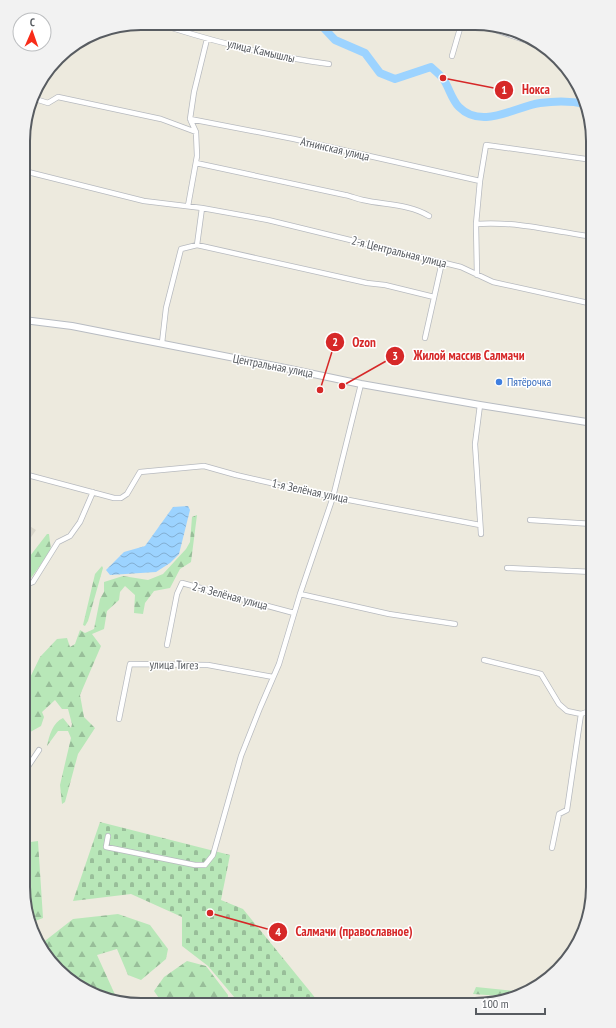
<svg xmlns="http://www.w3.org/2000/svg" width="616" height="1028" font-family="'PT Sans Narrow',sans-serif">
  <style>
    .education { fill: #dcd9cd }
    .forest { fill: url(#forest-firs) }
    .cemetery { fill: url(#cemetery-stones) }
    .water { fill: url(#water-waves) }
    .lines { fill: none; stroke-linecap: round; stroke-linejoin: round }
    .river { stroke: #9cd3ff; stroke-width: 8 }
    .street-casing { stroke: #b7babf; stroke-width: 6 }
    .secondary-casing { stroke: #b8bcc2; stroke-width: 8 }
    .street { stroke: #fff; stroke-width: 4.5 }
    .secondary { stroke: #fff; stroke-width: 6 }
    .shop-dot { fill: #3f7fe0; stroke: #fff; stroke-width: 1.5 }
    .labels { text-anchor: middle; stroke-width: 3; stroke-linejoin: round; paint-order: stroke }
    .street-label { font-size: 12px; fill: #585c61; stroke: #fff }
    .shop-label { font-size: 12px; fill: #366cbe; stroke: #fff; text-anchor: start }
    .rim { fill: none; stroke: #585c61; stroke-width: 2 }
    .leader { fill: none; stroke: #d62828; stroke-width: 1.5 }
    .callout-dot { fill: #d62828; stroke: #fff; stroke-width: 1.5 }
    .mark-label { font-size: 12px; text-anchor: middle; font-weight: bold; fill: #fff }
    .callout-label { font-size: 13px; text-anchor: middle; font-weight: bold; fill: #d62828; stroke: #fff; stroke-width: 3; stroke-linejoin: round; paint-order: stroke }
  </style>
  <defs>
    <pattern id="forest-firs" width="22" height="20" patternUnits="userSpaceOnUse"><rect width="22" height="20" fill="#b8e7b8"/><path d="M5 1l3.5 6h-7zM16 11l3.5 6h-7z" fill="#98be99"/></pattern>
    <pattern id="cemetery-stones" width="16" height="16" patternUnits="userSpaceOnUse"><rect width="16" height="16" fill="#b8e7b8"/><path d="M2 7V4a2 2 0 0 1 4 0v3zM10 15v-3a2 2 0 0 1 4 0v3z" fill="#98be99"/></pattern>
    <pattern id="water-waves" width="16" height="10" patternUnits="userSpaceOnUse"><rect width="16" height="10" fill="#9cd3ff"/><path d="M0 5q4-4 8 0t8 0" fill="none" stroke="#82aed2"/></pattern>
  </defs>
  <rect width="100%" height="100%" fill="#edeade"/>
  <path class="education" d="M23,522L36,530L23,549Z"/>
  <path class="forest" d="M197,515L191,562L180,569L170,588L154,591L145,603L143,614L134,613L135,595L125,586L120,592L119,600L107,611L104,629L92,634L101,646L80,695L84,717L95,728L78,754L65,802L62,804L60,785L71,738L68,731H58L47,746C49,736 53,722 63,718L71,728L72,724L68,709H62L55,700L42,712L44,717L41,726L23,736V692L40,657L57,639L67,638L70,647L75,644L80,630L85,633L94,629L100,599L104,592V582L123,576L148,580L163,574L186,549L190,542L192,517Z
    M47,534H49L51,550L26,585H23V565Z
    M102,566L103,568L88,621L85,626L83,625L95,574Z
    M38,841L43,918L30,923L23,887V843Z
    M118,914L150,925L168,949L166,959L141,980L128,975L117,949L97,955L117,999L123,1003L69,980L41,944L73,919Z
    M187,961L206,966L228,995V1004H163L154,991L164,977Z
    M476,987L525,992L520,996L515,997L473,994Z"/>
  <path class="cemetery" d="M100,822L230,855L221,900L243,909L321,1005L240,1004L208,966L182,946V917L131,894L73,901Z"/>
  <path class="water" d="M188,506L190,510L179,554L170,563L156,572L110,575L106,570L124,552L145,546L173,507Z"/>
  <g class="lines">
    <path class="river" d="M320,24L335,40L365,53L380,73L395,79L431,67C435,71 441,75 444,80C449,88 452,100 459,107C482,130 514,107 540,103C554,101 572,101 586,104"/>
    <defs>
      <path id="street" d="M481,25L548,48
        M172,28C223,44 276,57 329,64
        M452,56L461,25
        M32,98L48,103L58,97L161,119L196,132
        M190,119L294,139L480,181
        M196,163L345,195C351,196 357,199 363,200C385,205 409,204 429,216
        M24,171L144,201L202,208L268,220L461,267L493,282L593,304
        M188,206L197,156L196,132L190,119L194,92L207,39
        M476,224C515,221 555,231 593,237
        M197,245L202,208
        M477,275L476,224L480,181L486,145L593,160
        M425,338L442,262
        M162,343L166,308L181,249L197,245L367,283L385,285L434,297
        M480,405L475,444L481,534
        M24,474L114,498H121L127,494L140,472L204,466L236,475L333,497L480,525
        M530,520L593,524
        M507,568L593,572
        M23,586L33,582L58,542L70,536L80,522L93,492
        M300,594L389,614L455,624
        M167,645L177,594L182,583L294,613
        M484,660L541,674L559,704L567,711L581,714
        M119,719L130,664L208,665L273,677
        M23,774L39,750
        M108,836L106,847L195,865H205L213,855L241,756L260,708L279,664L300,594L333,497L361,384
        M552,848L559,814L567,810L581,714L593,710"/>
      <path id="secondary" d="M24,320L72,326L285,368L361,384L480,405L593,423"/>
    </defs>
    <use href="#street" class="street-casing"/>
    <use href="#secondary" class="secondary-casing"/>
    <use href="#street" class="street"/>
    <use href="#secondary" class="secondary"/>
  </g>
  <circle class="shop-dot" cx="499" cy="382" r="4"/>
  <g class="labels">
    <g class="street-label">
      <text transform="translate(261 51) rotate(13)" y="4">улица Камышлы</text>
      <text transform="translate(335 149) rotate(13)" y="4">Атнинская улица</text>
      <text transform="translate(399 252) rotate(14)" y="4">2-я Центральная улица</text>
      <text transform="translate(273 366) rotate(11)" y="4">Центральная улица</text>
      <text transform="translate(310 491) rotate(12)" y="4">1-я Зелёная улица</text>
      <text transform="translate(230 596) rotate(15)" y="4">2-я Зелёная улица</text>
      <text transform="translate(174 665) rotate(1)" y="4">улица Тигез</text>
    </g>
    <g class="shop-label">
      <text x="507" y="386">Пятёрочка</text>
    </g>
  </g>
  <path d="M0 0H616V1028H0ZM141 30H475A111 111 0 0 1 586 141V887A111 111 0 0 1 475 998H141A111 111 0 0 1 30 887V141A111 111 0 0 1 141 30Z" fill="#f2f2f2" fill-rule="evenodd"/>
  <path class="rim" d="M141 30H475A111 111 0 0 1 586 141V887A111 111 0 0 1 475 998H141A111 111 0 0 1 30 887V141A111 111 0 0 1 141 30Z"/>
  <path class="leader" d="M443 78L504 90M320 390L335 342M342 386L395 356M210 913L278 932"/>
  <g class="callout-dot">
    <circle cx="443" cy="78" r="4"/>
    <circle cx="320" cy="390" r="4"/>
    <circle cx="342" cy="386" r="4"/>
    <circle cx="210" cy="913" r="4"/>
    <circle cx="504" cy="90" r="10"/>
    <circle cx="335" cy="342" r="10"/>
    <circle cx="395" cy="356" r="10"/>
    <circle cx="278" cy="932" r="10"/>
  </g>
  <g class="mark-label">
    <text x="504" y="94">1</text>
    <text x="335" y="346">2</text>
    <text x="395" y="360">3</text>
    <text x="278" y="936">4</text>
  </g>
  <g class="callout-label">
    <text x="536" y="94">Нокса</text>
    <text x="364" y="347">Ozon</text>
    <text x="469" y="360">Жилой массив Салмачи</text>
    <text x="354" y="936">Салмачи (православное)</text>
  </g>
  <g transform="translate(32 32) rotate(2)"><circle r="19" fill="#ffffff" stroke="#bcbec0"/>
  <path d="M0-3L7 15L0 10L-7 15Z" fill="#f82c19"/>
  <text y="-6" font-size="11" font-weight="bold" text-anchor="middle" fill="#585c61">С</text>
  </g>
  <path d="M476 1008v6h69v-6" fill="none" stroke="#585c61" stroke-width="2"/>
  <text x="482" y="1008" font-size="12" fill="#585c61" stroke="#ffffff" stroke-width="3" paint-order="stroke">100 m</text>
</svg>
